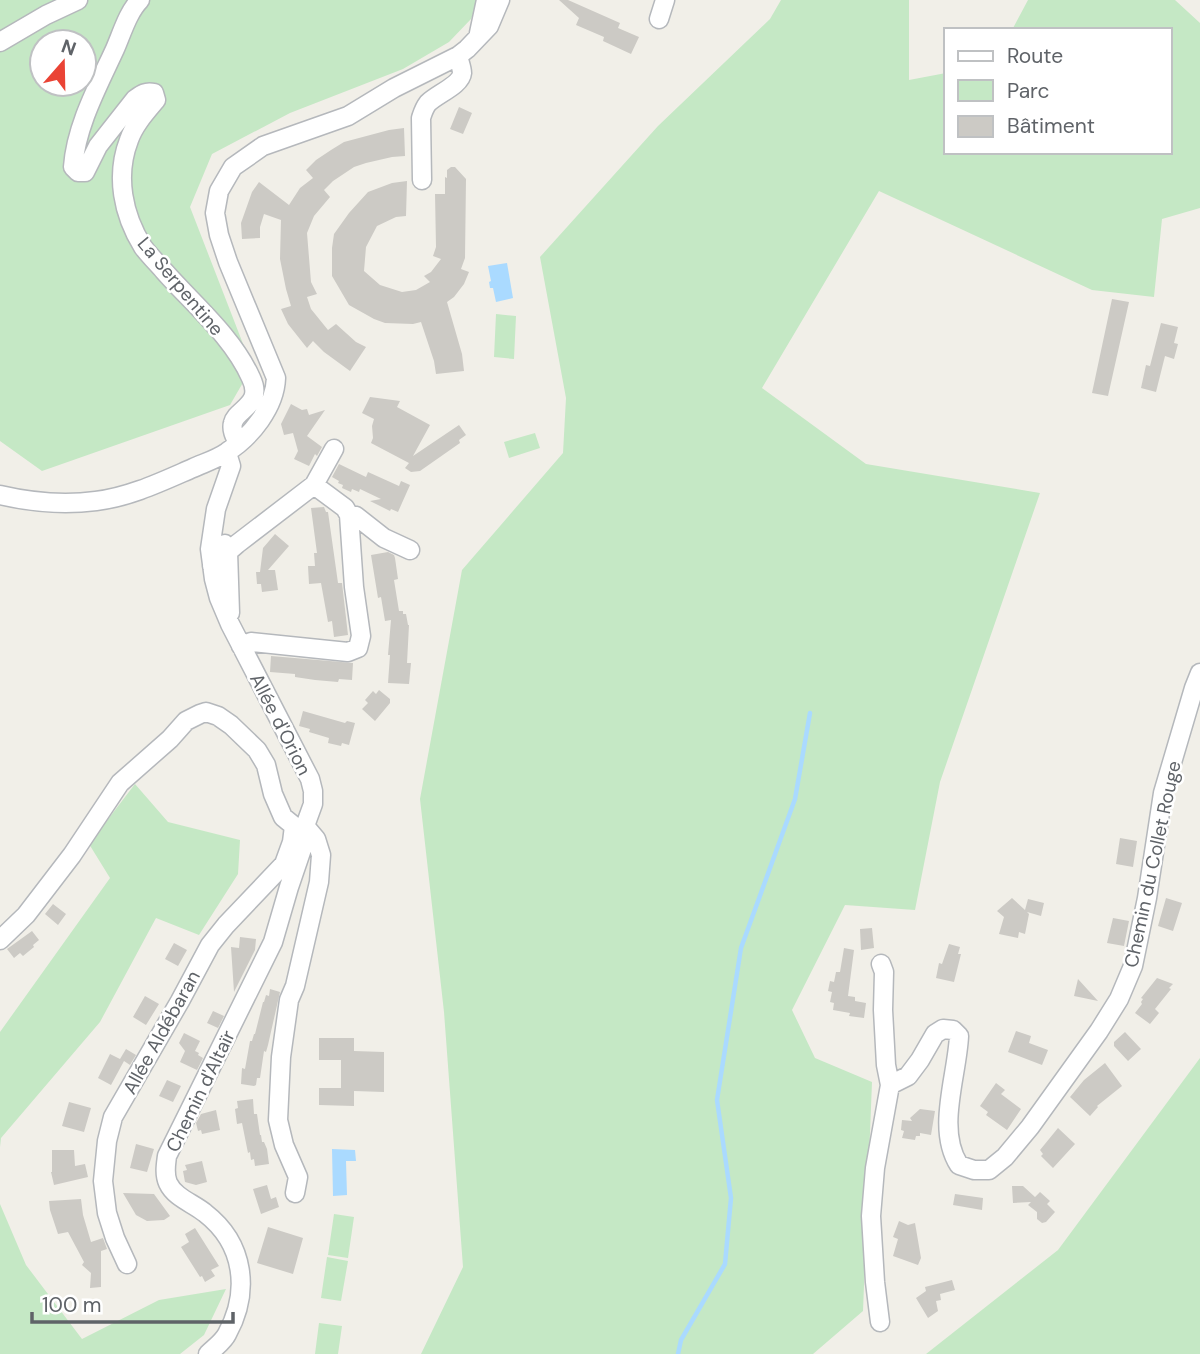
<svg xmlns="http://www.w3.org/2000/svg" width="1200" height="1354" font-family="'DM Sans',sans-serif">
  <style>
    .green { fill: #c5e8c5; fill-rule: evenodd }
    .water { fill: #aadaff }
    .lines { fill: none; stroke-linecap: round; stroke-linejoin: round }
    .stream { stroke: #aadaff; stroke-width: 4.5 }
    .building { fill: #cccac5 }
    .minor-casing { stroke: #b5b8bc; stroke-width: 21 }
    .minor { stroke: #fff; stroke-width: 18 }
    .labels { text-anchor: middle; stroke-width: 5; stroke-linejoin: round; paint-order: stroke }
    .street-label { font-size: 19px; fill: #5f6368; stroke: #fff }
  </style>
  <rect width="100%" height="100%" fill="#f1efe8"/>
  <path class="green" d="M0,0H478L471,19L449,42L403,69L290,113L212,154L190,207L252,367L230,405L42,471L0,441ZM42,42H84V84H42Z
    M781,0H909V80L946,73V152H1170V30H1012L1028,0H1175L1200,23V208L1162,219L1154,297L1092,290L879,191L762,388L866,464L1040,493L940,782L915,910L845,905L792,1010L815,1058L872,1082L863,1311L813,1354H421L463,1267L444,1012L420,799L462,570L563,453L566,398L540,257L658,126L770,19Z
    M496,314L516,316L514,359L494,357Z
    M535,433L540,448L509,458L504,442Z
    M135,784L168,822L240,840L238,874L199,935L156,918L100,1022L1,1138L0,1147V1032L110,878L89,844Z
    M1200,1058V1354H926L1058,1250Z
    M0,1204L26,1265L82,1339L159,1300L226,1289L204,1335L180,1354H0Z
    M334,1214L354,1217L348,1258L328,1255Z
    M327,1257L348,1261L341,1301L321,1298Z
    M319,1323L342,1326L338,1354H315Z"/>
  <path class="water" d="M507,263L513,298L496,302L493,288H490L489,282L491,281L488,266Z
    M332,1149L355,1150L356,1161H346L347,1195L333,1196Z"/>
  <g class="lines">
    <path class="stream" d="M678,1354L681,1340L725,1264L731,1198L717,1100L741,948L795,799L810,713"/>
  </g>
  <path class="building" d="M559,0H568L620,23L618,28L639,37L631,54L603,41L604,37L576,25L579,18Z
    M459,107L472,113L463,134L450,129Z
    M404,128L405,156L392,157L366,163L354,167L333,181L324,190L330,197L314,216L307,233L311,282L317,294L307,297L311,309L328,330L336,324L356,342L366,347L350,371L324,352L313,341L307,348L288,324L281,309L291,306L286,289L280,259L281,220L264,214L260,227V238L242,239L241,223L252,192L259,182L289,205L300,188L313,178L306,170L316,160L331,150L344,142L389,130Z
    M451,167H455L466,179L465,258L461,269L469,272L464,284L454,297L447,302L462,354L464,371L436,374L434,361L421,322L413,324L385,323L374,319L349,305L332,276V248L334,234L349,213L368,192L392,183L407,181L406,216L396,217L377,226L366,247L364,271L380,285L402,292L416,290L430,282L424,276L431,272L441,259L433,256L436,247L435,194H445V177L447,178V170Z
    M1112,299L1129,302L1108,396L1092,393Z
    M1161,323L1178,327L1174,343L1178,344L1174,359L1165,356L1156,392L1141,388L1146,365L1150,366Z
    M370,397L400,401L397,407L430,425L413,456L459,425L466,435L459,440L460,443L420,471L411,472L405,468L409,463L371,443L373,438L372,426L374,419L362,413Z
    M291,404L302,410L307,409L309,415L325,410L307,436L322,447L317,456L315,454L309,466L294,459L298,451L293,433L284,435L281,424Z
    M339,464L366,477L368,472L399,486L401,481L410,485L398,512L391,509L390,511L370,501L381,499L360,489L359,492L352,489L351,492L342,488L343,485L338,483L339,481L332,477Z
    M324,507L326,512H328L338,583H342L348,635L334,637L332,621L328,622L321,583L309,584L308,566H315L314,553H317L311,508Z
    M275,534L289,546L268,570H275L278,590L262,592L261,584H257L256,572H260L263,548Z
    M388,552L394,555L395,558L398,579L394,580L399,611H403V614H406L408,625H409L407,663H411L409,684L388,683L390,655H388L391,620L385,621L381,597L378,598L371,555Z
    M271,656L353,663L352,680L339,679L338,682L315,680L295,677V674L270,672Z
    M379,690L390,699V703L375,721L362,709L368,703L365,700L373,691L376,694Z
    M303,711L345,723L347,721L355,723L349,745L342,743L341,746L328,743L329,738L309,732L310,729L299,726Z
    M1120,838L1137,841L1133,867L1116,864Z
    M1012,898L1025,910L1028,899L1044,903L1041,916L1027,912L1029,914L1025,934L1019,932L1018,938L999,934L1004,917L997,911Z
    M1166,898L1182,903L1173,931L1158,926Z
    M53,904L66,914L58,925L45,914Z
    M1113,918L1129,921L1124,946L1107,943Z
    M872,928L874,948L861,950L860,929Z
    M32,931L39,940L33,945L34,947L23,956L20,953L14,958L7,949Z
    M240,937L256,939L255,950L234,992L231,947L239,948Z
    M174,943L187,950L178,966L165,959Z
    M949,944L960,947L958,954H961L954,982L936,978L939,963L942,964Z
    M844,948L854,950L848,996L855,997V1001L866,1003L864,1018L849,1016L850,1013L833,1010L834,1003L830,1002L832,992L828,991L830,981L834,982L836,972H840Z
    M1157,978L1173,984L1169,988L1171,989L1155,1009L1159,1013L1150,1024L1135,1013L1142,1004L1141,1002L1143,999L1141,998Z
    M1078,979L1098,1001L1074,996Z
    M270,989L280,992L268,1045L266,1052L264,1051L260,1078H257L256,1085L254,1086L241,1084L242,1068L245,1069L250,1041H252L254,1034H255L263,1002H264L266,995L269,996Z
    M145,996L159,1004L146,1025L133,1017Z
    M213,1011L224,1016L218,1028L207,1023Z
    M1016,1031L1031,1036L1029,1043L1048,1050L1042,1065L1008,1052Z
    M1125,1032L1141,1049L1128,1061L1114,1046V1042Z
    M184,1033L200,1041L195,1051L199,1053L198,1055L203,1058L197,1070L180,1062L185,1051L179,1043Z
    M319,1038H354V1051L384,1052V1092L354,1091V1106L319,1105V1088H341V1060H319Z
    M126,1049L136,1055L130,1065L124,1061L111,1085L98,1078L110,1054L120,1059Z
    M1105,1063L1122,1086L1097,1106L1098,1107L1090,1116L1070,1097L1084,1080Z
    M167,1080L181,1086L173,1102L159,1096Z
    M996,1083L1005,1090L1001,1094L1021,1109L1007,1130L986,1115L988,1112L980,1106Z
    M253,1099L254,1114H257L260,1135H261L262,1142H264L267,1149L269,1164L255,1166L254,1159L251,1160L250,1152L248,1153L242,1123L237,1124L235,1109L238,1108L237,1101Z
    M69,1102L91,1108L84,1132L62,1126Z
    M920,1109L935,1111L931,1135L920,1133V1136H916L915,1140L902,1138L904,1131L901,1130L902,1120L912,1121L910,1118Z
    M216,1110L220,1130L202,1134L201,1130L198,1131L196,1123L201,1114Z
    M1058,1128L1075,1144L1053,1168L1041,1156L1043,1154L1040,1150Z
    M136,1144L154,1149L147,1172L130,1168Z
    M52,1150H74L75,1166L85,1164L88,1177L54,1185L51,1172H52Z
    M202,1161L207,1182L196,1185L185,1182L183,1171L187,1170L185,1165Z
    M267,1185L271,1199L276,1197L279,1207L261,1214L253,1189Z
    M1012,1186H1023L1035,1197L1040,1192L1050,1201L1047,1204L1055,1212L1046,1222L1042,1223L1037,1219V1212L1028,1205L1031,1202L1013,1203Z
    M123,1193L154,1194L170,1216L164,1220L147,1221L136,1215Z
    M955,1194L983,1198L982,1210L953,1205Z
    M81,1199L83,1215L91,1242L103,1238L107,1249L101,1251V1287L90,1288L91,1273L82,1265L84,1262L68,1232L58,1234L50,1210L49,1201Z
    M899,1221L908,1225L915,1223L921,1258L918,1265L893,1256L898,1239L893,1237Z
    M268,1227L303,1238L293,1274L257,1263Z
    M195,1228L219,1266L211,1270L215,1276L205,1282L202,1276L200,1277L181,1247L189,1242L185,1234Z
    M952,1280L955,1290L940,1294L941,1300L936,1301L938,1311L928,1318L916,1298L926,1291L925,1287Z"/>
  <g class="lines">
    <defs>
      <path id="minor" d="M140,0C128,12 122,33 115,49C98,86 76,126 73,167L78,172H85L98,146L135,99C142,94 146,91 154,93L156,100C146,112 134,125 129,140C115,176 123,215 143,247C149,255 157,263 164,271C194,305 232,336 251,378C264,405 236,409 233,423C231,430 235,437 238,443
        M659,19L665,0
        M479,33L486,0
        M0,42L46,15L78,0
        M422,180L421,118C423,112 424,108 428,103C437,94 461,85 462,73C462,68 459,61 458,56
        M314,485L334,449
        M0,495C30,502 65,505 96,501C130,497 163,481 193,468C204,463 217,459 227,452C251,437 275,407 276,378L228,262L219,235L215,213L219,191L233,167L263,146L348,116L394,88L458,56L467,49L489,26L500,0
        M349,515L356,516L384,538L410,550
        M225,544L228,551L230,613
        M212,566L237,544L314,485L345,508L349,515L354,587L361,636L358,648L348,652L251,642L241,646
        M0,940L26,915L72,855L120,783L170,739L186,721L200,714L206,712L218,716L231,725L257,750L266,765L273,794L283,817L294,826
        M890,1085L908,1076L920,1060L935,1034L943,1029L953,1030L959,1036C957,1077 936,1129 959,1165L974,1170H989L1005,1157L1030,1127L1099,1031L1119,999L1133,966L1147,898L1163,793L1194,688L1200,673
        M295,1193L298,1177L284,1145L278,1120L281,1057L289,1000L295,986L319,882L321,855L316,839L305,826H301
        M127,1264L115,1238L107,1213L103,1181L107,1141L113,1117L180,1001L210,945L226,925L284,864L292,842L294,826
        M880,1322L875,1282L871,1216L875,1168L890,1085L886,1065L883,1010L884,972L881,964
        M208,1354C214,1348 223,1342 227,1334C250,1292 245,1244 205,1213C193,1203 175,1198 168,1183C164,1174 166,1164 167,1156L273,942L289,887L304,843L305,826L313,804V791L310,779L230,624L219,598L214,579L210,549L216,509L231,466L227,453"/>
    </defs>
    <use href="#minor" class="minor-casing"/>
    <use href="#minor" class="minor"/>
  </g>
  <g class="labels">
    <g class="street-label">
      <text transform="translate(181 286) rotate(50)" y="7">La Serpentine</text>
      <text transform="translate(281 724) rotate(63)" y="7">Allée d'Orion</text>
      <text transform="translate(1152 864) rotate(-78)" y="7">Chemin du Collet Rouge</text>
      <text transform="translate(161 1032) rotate(-61)" y="7">Allée Aldébaran</text>
      <text transform="translate(200 1091) rotate(-64)" y="7">Chemin d'Altaïr</text>
    </g>
  </g>
  <rect x="944" y="28" width="228" height="126" fill="#ffffff" stroke="#bfc1c3" stroke-width="2"/>
  <rect x="958" y="51" width="35" height="10" fill="#ffffff" stroke="#bfc1c3" stroke-width="2"/>
  <text x="1007" y="63" font-size="21" fill="#5f6368">Route</text>
  <rect x="958" y="80" width="35" height="21" fill="#c5e8c5" stroke="#bfc1c3" stroke-width="2"/>
  <text x="1007" y="98" font-size="21" fill="#5f6368">Parc</text>
  <rect x="958" y="116" width="35" height="21" fill="#cccac5" stroke="#bfc1c3" stroke-width="2"/>
  <text x="1007" y="133" font-size="21" fill="#5f6368">Bâtiment</text>
  <g transform="translate(63 63) rotate(20)"><circle r="33" fill="#ffffff" stroke="#bfc1c3" stroke-width="2"/>
  <path d="M0-5L12 26L0 18L-12 26Z" fill="#ea4335"/>
  <text y="-10" font-size="19" font-weight="bold" text-anchor="middle" fill="#5f6368">N</text>
  </g>
  <path d="M32 1312v10h201v-10" fill="none" stroke="#5f6368" stroke-width="3.5"/>
  <text x="42" y="1312" font-size="21" fill="#5f6368" stroke="#ffffff" stroke-width="5" paint-order="stroke">100 m</text>
</svg>
